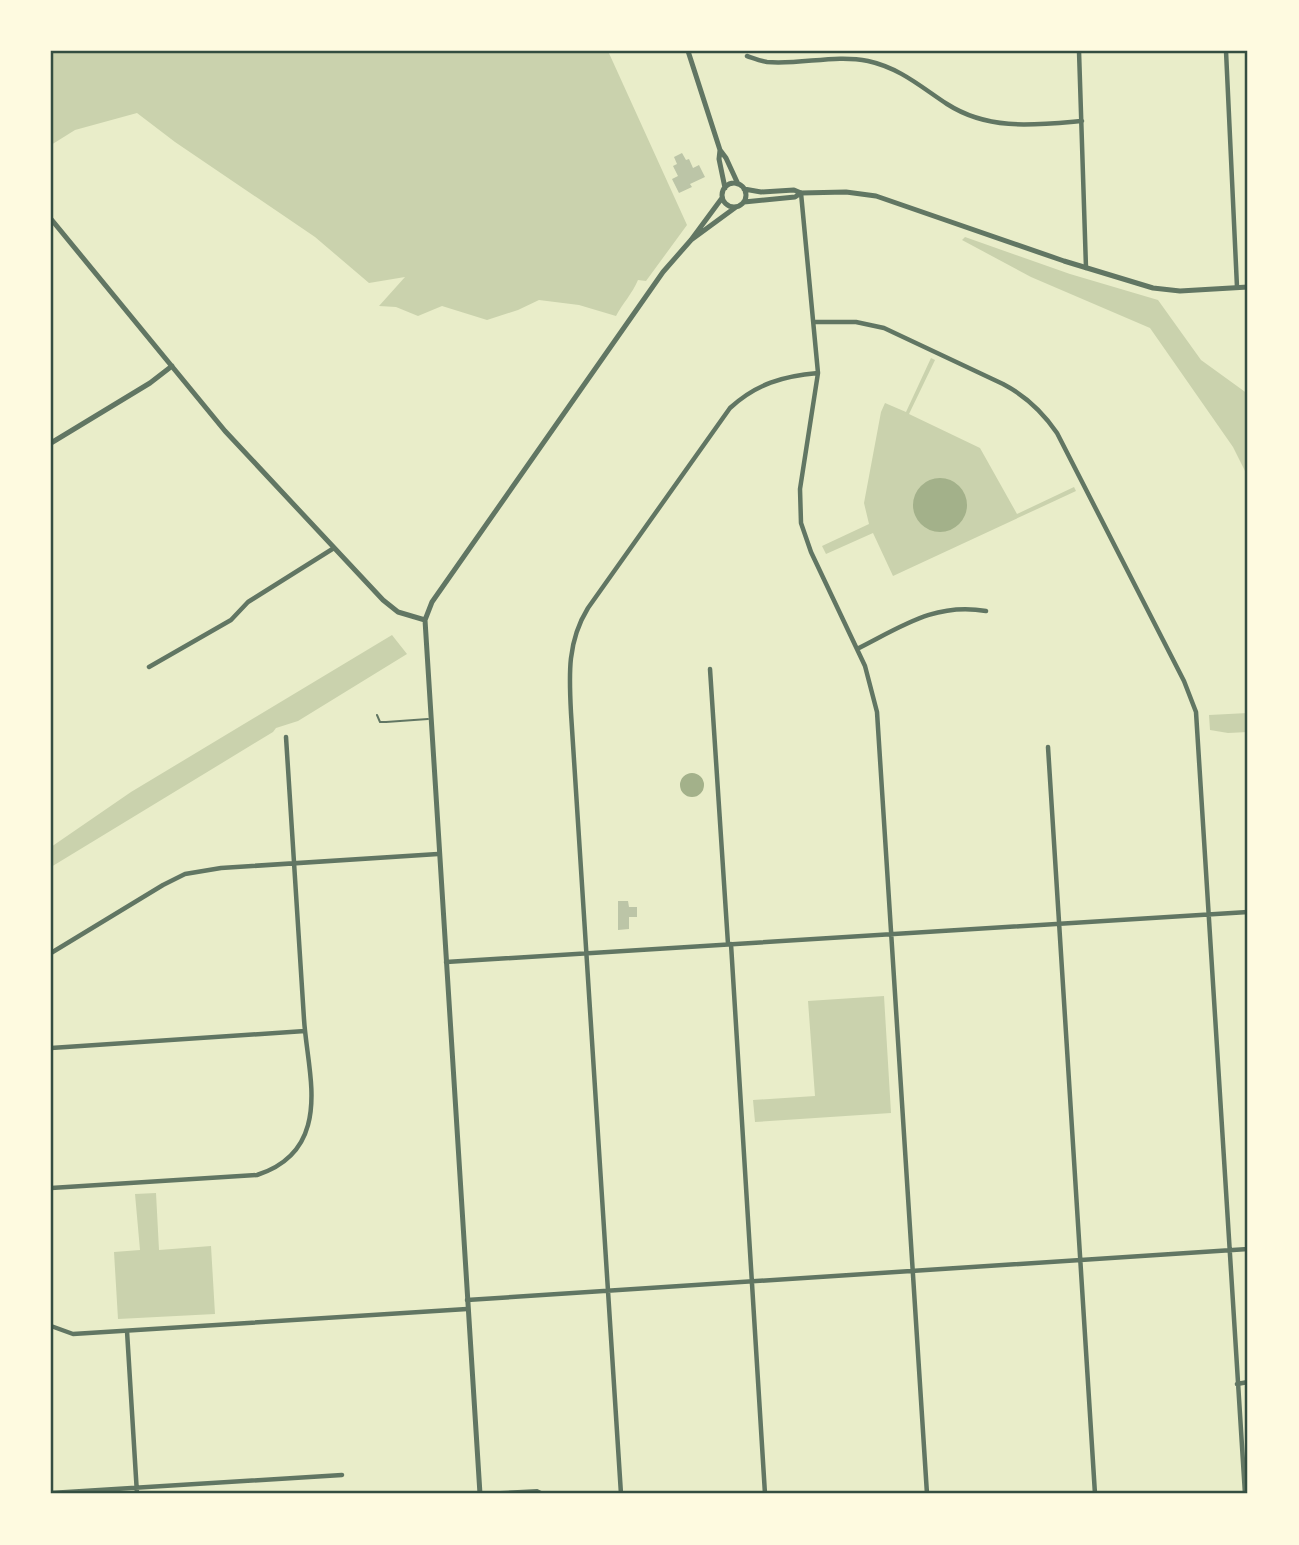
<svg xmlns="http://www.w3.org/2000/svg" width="1299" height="1545" font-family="'Varela Round',sans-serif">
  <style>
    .green { fill: #cad2ad }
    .water { fill: #a3b18a }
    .building { fill: #bcc5a7 }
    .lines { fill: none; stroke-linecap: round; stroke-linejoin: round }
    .service { stroke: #617663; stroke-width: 2 }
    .minor { stroke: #617663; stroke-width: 4.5 }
    .tertiary { stroke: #617663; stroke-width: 5 }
    .neatline { fill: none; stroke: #344e41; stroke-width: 2.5 }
  </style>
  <rect width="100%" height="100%" fill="#e9edc9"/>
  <path class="green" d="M51,51H608L687,225L646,281L638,280C632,294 623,303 616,316L579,305L539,300L518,310L487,320L442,306L418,316L396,307L379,306L405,277L369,283L315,237L175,142L137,113L75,130L51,145Z
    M965,237L1070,274L1158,300L1201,360L1248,394V477L1233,447L1150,328L1031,277L962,240Z
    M931,358L935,360L909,414L980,448L1017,514L1074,487L1076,491L893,576L873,533L826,554L822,546L869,524L864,503L881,412L885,403L906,412Z
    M392,635L407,654L298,721L276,728L273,732L51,867V847L131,792Z
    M1248,713V732L1228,733L1210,730L1209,715Z
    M884,996L891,1113L755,1122L753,1100L815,1096L808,1001Z
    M156,1193L159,1250L211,1246L215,1314L118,1319L114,1252L140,1250L135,1194Z"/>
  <path class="water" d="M913 505a27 27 0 1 1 54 0a27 27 0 1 1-54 0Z
    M680 785a12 12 0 1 1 24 0a12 12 0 1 1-24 0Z"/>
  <path class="building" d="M682,153L686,160L689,159L693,168L699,165L705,177L690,184L692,187L679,193L672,179L678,176L673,166L677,164L674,157Z
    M618,901H628L629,907H637V917H629V929L618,930Z"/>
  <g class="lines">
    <path class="service" d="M377,715L380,722H386L428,719
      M481,1493L537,1490L545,1494"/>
    <path class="minor" d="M1079,51L1086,268
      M1226,51L1237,287
      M747,56C753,58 760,61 767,62C801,65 835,54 868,61C900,68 921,87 947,104C989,131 1035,125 1082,121
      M801,193L818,373L800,489L801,523L811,552L865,666L877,712L927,1494
      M814,322H856L884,328L1003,384C1026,396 1042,411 1057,433L1184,681L1196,712L1245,1494
      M857,649C901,627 935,602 986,611
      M149,667L231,620L248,602L334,548
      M710,669L728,944
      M1048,747L1095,1494
      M731,944L765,1494
      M51,953L163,885L185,874L221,868L438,854
      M446,962L1248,912
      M51,1048L305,1031
      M51,1188L257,1175C282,1167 301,1151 308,1125C317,1092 306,1053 304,1019C298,925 292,831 286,737
      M467,1300L1248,1249
      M51,1326L73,1334L467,1309
      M127,1331L137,1494
      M1237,1384L1248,1382
      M51,1493L342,1475
      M621,1494L571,713C569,675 567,642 588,608L730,408C756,384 783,376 818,373"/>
    <path class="tertiary" d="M688,51L720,150L719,159L725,188
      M720,150L726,158L738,184
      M722 195a12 12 0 1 1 24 0a12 12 0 1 1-24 0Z
      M744,189L761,192L794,190L801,193L846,192L876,196L1064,261L1153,288L1180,291L1248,287
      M744,202L795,197L801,193
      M51,219L225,431L383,600L398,612L425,620
      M691,240L736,207
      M51,443L150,383L172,366
      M480,1494L425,620L432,602L663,272L691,240L722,198"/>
  </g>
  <rect width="1299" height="1545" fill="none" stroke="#fefae0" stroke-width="105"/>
  <rect x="52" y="52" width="1194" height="1440" class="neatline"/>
</svg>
